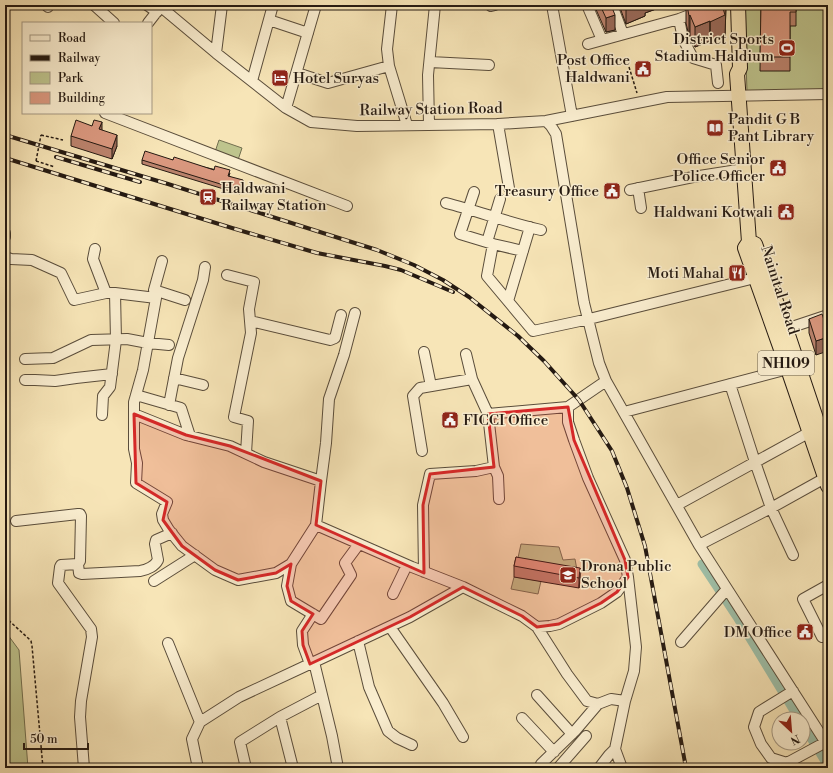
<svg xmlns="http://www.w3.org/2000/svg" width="833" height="773" font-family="'Libre Bodoni',serif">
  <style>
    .green { fill: #bec48d; stroke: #726f50 }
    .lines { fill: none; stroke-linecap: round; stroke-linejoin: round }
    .canal { stroke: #9ec0a9; stroke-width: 9 }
    .minor-casing { stroke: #5a4d3b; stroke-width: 12 }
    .highway-casing { stroke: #251a12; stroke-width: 16 }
    .path { stroke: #251a12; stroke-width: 1.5; stroke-dasharray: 3 2; stroke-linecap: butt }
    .minor { stroke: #faeed0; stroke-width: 10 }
    .highway { stroke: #f7e5b7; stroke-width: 14 }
    .rail-casing { stroke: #251a12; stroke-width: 4 }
    .rail { stroke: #faeed0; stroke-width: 2.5; stroke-dasharray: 8; stroke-linecap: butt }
    .path-bridge { stroke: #251a12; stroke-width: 1.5; stroke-dasharray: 3 2; stroke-linecap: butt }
    .wall { fill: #bb836d; stroke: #251a12 }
    .shaded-wall { fill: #996a59; stroke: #251a12 }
    .building { fill: #da987f; stroke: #251a12 }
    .marked { fill: #d62828; fill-opacity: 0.2; stroke: #d62828; stroke-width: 3; stroke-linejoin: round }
    .labels { text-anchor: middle; stroke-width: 3; stroke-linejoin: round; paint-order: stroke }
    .shield { fill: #faeed0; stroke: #655a4b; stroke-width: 1 }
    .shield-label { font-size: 14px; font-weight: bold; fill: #251a12 }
    .poi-label { font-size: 15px; fill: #251a12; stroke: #faeed0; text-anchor: end }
    .street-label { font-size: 15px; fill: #251a12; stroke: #faeed0 }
  </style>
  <rect width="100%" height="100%" fill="#f7e5b7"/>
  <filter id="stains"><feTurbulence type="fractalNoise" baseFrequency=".005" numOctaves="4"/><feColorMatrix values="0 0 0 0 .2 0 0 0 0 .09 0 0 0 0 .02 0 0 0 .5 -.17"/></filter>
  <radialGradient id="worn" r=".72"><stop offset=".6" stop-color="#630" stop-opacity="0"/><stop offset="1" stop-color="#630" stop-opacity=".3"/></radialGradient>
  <path class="green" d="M744,5H828V90L747,91Z
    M219,140L242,148L238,160L215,152Z
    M521,544L559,547L563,560L575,559L577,570L581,571L580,578L516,567Z
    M514,577L541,581L538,594L511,589Z
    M5,631L19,650L28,768H5Z"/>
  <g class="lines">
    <path class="canal" d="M702,564L737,617L799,719
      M803,725L828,766"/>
    <defs>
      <path id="minor" d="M46,5L48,7
        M94,5L114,23
        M147,5L157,12
        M392,5L387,49L389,66L407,125
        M552,5L572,116
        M587,5L602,40
        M612,5L623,34
        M491,6L495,5
        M161,7L216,53L286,108L311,122L357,126L498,124L546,121L667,97L828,94
        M679,19L683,39L693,58L716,65L718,83
        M269,20L308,33
        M148,23L162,5
        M588,44L679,19L716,5
        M216,53L222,5
        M430,62L489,65
        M297,73L328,83L389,66
        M252,81L273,5
        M286,108L316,5
        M105,113L347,206
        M546,121L551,126L556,134L584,303L599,363L606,381L699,545L828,746
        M498,124L509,188
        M429,125L428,75L435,5
        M638,188L641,208
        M630,190L693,177L744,169
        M474,192L460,234L493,244L523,251
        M446,203C478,211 509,223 541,230
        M5,233V237
        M487,242L500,199
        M493,244L487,276L533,331L589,319L755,278
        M95,249L93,259L106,293
        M5,257L11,259L32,260L61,273L74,300L106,293H115
        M227,275L254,282L249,309L251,333L234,417L248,421L246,453
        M154,290L185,300
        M156,298L154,290L162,261
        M508,301L530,227
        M250,321L330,340L335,338L341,315
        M786,329L828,315
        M424,352L431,386
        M466,354L472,379
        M25,359L53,358L91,340L127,339L148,343L169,345
        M174,378L203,385
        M25,380H35L55,381L76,378L112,374
        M606,381L568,407V422L574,440L588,478L625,560L628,577L636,647L634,671L625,701L615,749L622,768
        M730,384L755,462L771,508L793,555
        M136,395L181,408L190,436
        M169,405L178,358L203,280L205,267
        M624,412L788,369
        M134,414L186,435L230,446L264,462L321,481
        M488,414L568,407
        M102,415L103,396L110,387L116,340L115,293L156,298L143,370L134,402V449L137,463L136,483L167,502L162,514L163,520L169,530L182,546L215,570L238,580L276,573L291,564L316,525L412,567L463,587L522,616L537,627L550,626L559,624L601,603L617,592L628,577
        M422,451L413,396L420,388L472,379L488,414L494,467L476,471L430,474L423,505L424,572
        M494,467L498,476L499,499
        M677,505L810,432
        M16,521L78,514H80L81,516L80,561L78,564L61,565L60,567L58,583L91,629L92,637L81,701L80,717L84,768
        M316,525L321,481L326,443L329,399L344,355L355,313
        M699,545L771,508L825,478
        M78,564L79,573L82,574L140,571C147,570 155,566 158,560L155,544L156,540L172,533
        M291,564L287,586L291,601L321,619L351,575L345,563L359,544
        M154,581L195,555
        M393,594L407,565
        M390,627L443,703L463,737
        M537,627L567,674L587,701L598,704L611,699L625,701
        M822,637L803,599L828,585
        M358,641L369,687L388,731L397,738L412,745
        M681,642L727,589
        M168,643L200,722
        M310,664L303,645L302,631L313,614
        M537,695L572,734
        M280,717L293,768
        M522,718L554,752
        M787,763L771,758L761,744L754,727L759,712L793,691
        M541,764L575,731L598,704
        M198,768L192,739L200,722L239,697L314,662
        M246,768L240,742L280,717L322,695
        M338,768L332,736L314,662L410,617L463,587
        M558,768L586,736
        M599,768L609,755L615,749
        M789,768L787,763L826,742"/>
      <path id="highway" d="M738,5L740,68L737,74L749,242L745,248L788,369L828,486
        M749,242L755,244L786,329L828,454"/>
    </defs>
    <use href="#minor" class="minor-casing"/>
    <use href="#highway" class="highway-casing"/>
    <path class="path" d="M629,67L637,93
      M41,135L63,140
      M36,161L55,167
      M5,617L28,638L31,641L32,646L43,768"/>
    <use href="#minor" class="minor"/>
    <use href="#highway" class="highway"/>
    <defs>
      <path id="rail" d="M5,135L168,184L342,239L377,250L414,265L443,280L469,297L518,336L544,361L579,400L612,451L627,488L645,546L686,768
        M56,157L140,182
        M5,158L232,228L317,253L385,266L401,270L453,292"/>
    </defs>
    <use href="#rail" class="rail-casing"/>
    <use href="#rail" class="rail"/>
    <path class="path-bridge" d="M36,161L41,135"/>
  </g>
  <path class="wall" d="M594,5H611L615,30L606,32Z
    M619,5H667L645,13V16L626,24Z
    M686,5H726L725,36L710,42V41L695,47L690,36H689L686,23Z
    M761,5H796V26H790V71H760Z
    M102,130L117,146L112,159L71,146V136Z
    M142,160H173L230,173L229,176L243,184L240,194L142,164Z
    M809,319L828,331L816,355L809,333Z
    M516,557L580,578L579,588L514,577V566Z"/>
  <path class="shaded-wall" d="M636,5H667L645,13V16L626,24V9Z
    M722,5H726L725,36L710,42V22Z
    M615,15V30L606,32V18Z
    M690,15V36H689V16Z
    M710,21V41L695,47V27Z
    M102,122V133L99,129Z
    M117,135V146L112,159V149Z
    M243,180V184L240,194V190Z
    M828,337V351L816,355V341Z
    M580,568V578L579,588V578Z"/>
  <path class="building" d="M600,5H611L615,15L606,18Z
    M624,5H636L626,9Z
    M687,5H722L725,15L710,22V21L695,27L690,15L689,16Z
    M761,5H796V12H790V57H760Z
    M76,120L92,126L94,120L102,122L99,129L117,135L112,149L71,136Z
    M145,151L173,160L174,157L214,170L215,166L230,170L228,176L243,180L240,190L142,160Z
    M822,314L828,331V337L816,341L809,319Z
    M516,557L580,568L579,578L514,566Z"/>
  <path class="marked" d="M568,407L574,440L625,560L628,577L617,592L601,603L559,624L537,627L522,616L463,587L410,617L310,664L303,645L302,631L313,614L291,601L287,586L291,564L276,573L238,580L215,570L182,546L163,520L167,502L136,483L134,414L186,435L230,446L321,481L316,525L424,573L423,505L430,474L494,467L488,414Z"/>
  <defs>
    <symbol id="stadium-square" viewBox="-11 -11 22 22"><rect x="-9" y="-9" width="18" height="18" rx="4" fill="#8f2418" stroke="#faeed0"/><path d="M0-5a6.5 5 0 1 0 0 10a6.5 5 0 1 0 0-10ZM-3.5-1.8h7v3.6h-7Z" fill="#fff"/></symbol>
    <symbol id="civic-square" viewBox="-11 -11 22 22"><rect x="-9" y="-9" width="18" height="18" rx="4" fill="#8f2418" stroke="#faeed0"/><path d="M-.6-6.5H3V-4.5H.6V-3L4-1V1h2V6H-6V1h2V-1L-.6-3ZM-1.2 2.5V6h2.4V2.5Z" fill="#fff"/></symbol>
    <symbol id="hotel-square" viewBox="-11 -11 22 22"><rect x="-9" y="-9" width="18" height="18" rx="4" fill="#8f2418" stroke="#faeed0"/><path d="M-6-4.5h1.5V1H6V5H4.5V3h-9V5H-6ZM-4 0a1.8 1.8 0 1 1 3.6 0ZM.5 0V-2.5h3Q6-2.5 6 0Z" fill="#fff"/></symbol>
    <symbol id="library-square" viewBox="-11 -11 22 22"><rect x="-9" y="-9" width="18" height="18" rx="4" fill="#8f2418" stroke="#faeed0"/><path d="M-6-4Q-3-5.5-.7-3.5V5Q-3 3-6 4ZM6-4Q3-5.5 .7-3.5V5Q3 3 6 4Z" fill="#fff"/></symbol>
    <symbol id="station-square" viewBox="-11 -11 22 22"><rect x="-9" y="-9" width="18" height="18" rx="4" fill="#8f2418" stroke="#faeed0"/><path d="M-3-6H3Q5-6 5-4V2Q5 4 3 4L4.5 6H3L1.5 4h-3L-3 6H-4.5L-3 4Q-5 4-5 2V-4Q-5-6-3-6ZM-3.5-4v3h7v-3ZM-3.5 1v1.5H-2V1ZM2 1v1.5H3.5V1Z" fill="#fff"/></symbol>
    <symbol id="restaurant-square" viewBox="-11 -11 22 22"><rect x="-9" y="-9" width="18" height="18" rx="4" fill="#8f2418" stroke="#faeed0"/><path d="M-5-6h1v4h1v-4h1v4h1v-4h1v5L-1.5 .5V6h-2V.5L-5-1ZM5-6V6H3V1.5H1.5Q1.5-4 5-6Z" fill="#fff"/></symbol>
    <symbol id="school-square" viewBox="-11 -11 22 22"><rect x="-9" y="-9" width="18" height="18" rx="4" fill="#8f2418" stroke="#faeed0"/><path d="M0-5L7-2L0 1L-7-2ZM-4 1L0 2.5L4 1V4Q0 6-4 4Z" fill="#fff"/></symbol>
  </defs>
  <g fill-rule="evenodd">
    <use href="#stadium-square" x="777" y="38" width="20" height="20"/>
    <use href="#civic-square" x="633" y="59" width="20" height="20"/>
    <use href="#hotel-square" x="270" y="68" width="20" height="20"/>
    <use href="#library-square" x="705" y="118" width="20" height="20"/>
    <use href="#civic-square" x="768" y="158" width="20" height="20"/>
    <use href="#civic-square" x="602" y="181" width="20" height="20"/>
    <use href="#station-square" x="198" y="187" width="20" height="20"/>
    <use href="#civic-square" x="776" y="202" width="20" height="20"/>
    <use href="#restaurant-square" x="727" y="263" width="20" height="20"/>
    <use href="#civic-square" x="440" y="410" width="20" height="20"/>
    <use href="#school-square" x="558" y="565" width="20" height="20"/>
    <use href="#civic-square" x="795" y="622" width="20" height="20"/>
  </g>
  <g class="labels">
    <rect class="shield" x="758" y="351" width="56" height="24" rx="3"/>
    <g class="shield-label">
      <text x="786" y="368">NH109</text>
    </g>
    <g class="poi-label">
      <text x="774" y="44">District Sports<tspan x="774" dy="17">Stadium Haldium</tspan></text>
      <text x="630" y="65">Post Office<tspan x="630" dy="17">Haldwani</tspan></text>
      <text x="293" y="83" text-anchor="start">Hotel Suryas</text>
      <text x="728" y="124" text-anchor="start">Pandit G B<tspan x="728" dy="17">Pant Library</tspan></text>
      <text x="765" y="164">Office Senior<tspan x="765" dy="17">Police Officer</tspan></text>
      <text x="221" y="193" text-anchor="start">Haldwani<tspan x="221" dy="17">Railway Station</tspan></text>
      <text x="599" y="196">Treasury Office</text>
      <text x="773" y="217">Haldwani Kotwali</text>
      <text x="724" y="278">Moti Mahal</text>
      <text x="463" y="425" text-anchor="start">FICCI Office</text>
      <text x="581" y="571" text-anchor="start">Drona Public<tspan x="581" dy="17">School</tspan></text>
      <text x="792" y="637">DM Office</text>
    </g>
    <g class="street-label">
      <text transform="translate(431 109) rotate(-1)" y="5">Railway Station Road</text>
      <text transform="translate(780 290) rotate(72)" y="5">Nainital Road</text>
    </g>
  </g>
  <rect width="833" height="773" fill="none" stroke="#f7e5b7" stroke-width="20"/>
  <rect x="6" y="6" width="821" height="761" fill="none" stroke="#251a12" stroke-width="2"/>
  <rect x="10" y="10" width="813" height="753" fill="none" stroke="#251a12"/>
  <rect x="22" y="22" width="130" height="92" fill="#faeed0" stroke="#a59984"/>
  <rect x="30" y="35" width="20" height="6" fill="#faeed0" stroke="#a59984"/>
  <text x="58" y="42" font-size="12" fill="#251a12">Road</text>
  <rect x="30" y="55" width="20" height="6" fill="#251a12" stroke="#a59984"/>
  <text x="58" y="62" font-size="12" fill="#251a12">Railway</text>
  <rect x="30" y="72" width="20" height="12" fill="#bec48d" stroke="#a59984"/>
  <text x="58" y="82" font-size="12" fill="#251a12">Park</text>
  <rect x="30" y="92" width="20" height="12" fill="#da987f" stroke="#a59984"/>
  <text x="58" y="102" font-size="12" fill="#251a12">Building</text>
  <g transform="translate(791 731) rotate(154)"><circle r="19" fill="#faeed0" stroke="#a59984"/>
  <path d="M0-3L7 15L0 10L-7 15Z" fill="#8f2418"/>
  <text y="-6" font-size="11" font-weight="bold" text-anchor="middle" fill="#251a12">N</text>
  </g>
  <path d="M24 743v6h64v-6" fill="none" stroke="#251a12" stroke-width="2"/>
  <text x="30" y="743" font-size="12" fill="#251a12" stroke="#faeed0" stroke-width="3" paint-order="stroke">50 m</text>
  <rect width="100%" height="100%" filter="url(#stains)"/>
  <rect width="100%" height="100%" fill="url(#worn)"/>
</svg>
